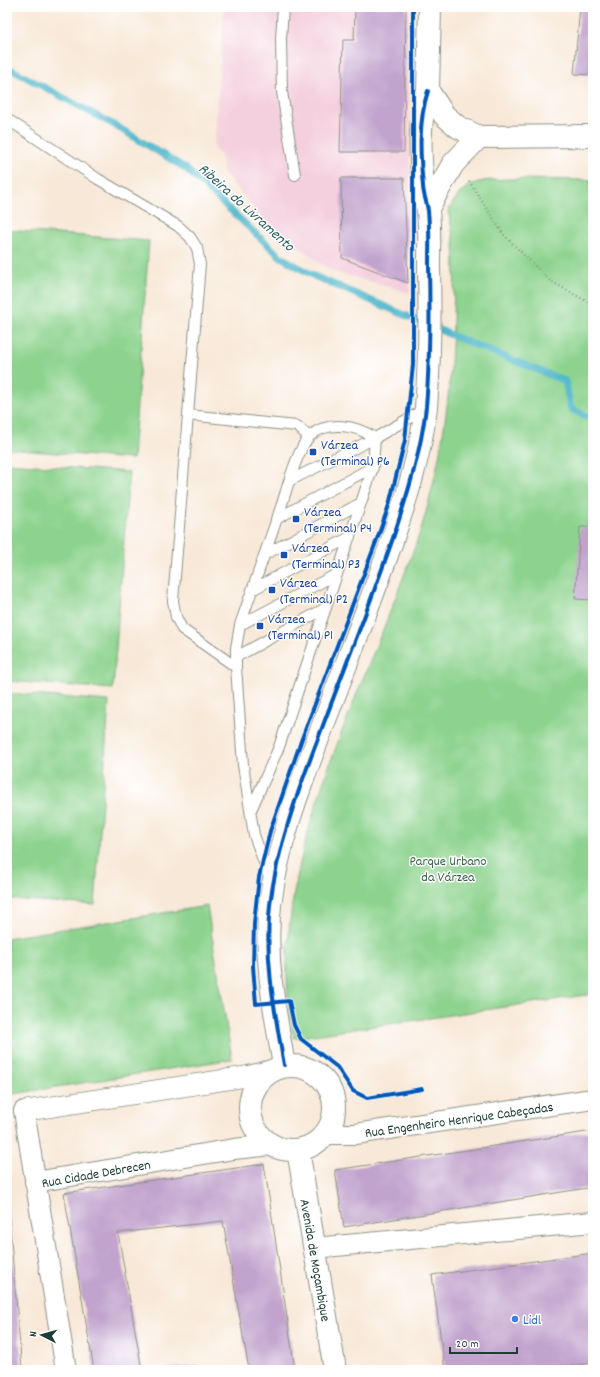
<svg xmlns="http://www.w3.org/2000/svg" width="600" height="1377" font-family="Dekko,sans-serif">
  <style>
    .built { fill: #f4cfdd }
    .green { fill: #8dd38e; stroke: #568861 }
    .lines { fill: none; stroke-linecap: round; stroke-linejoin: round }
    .stream { stroke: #4db7cb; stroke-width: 7 }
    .building { fill: #c1a3cd }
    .service-casing { stroke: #8c9286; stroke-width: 12 }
    .minor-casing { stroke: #8c9286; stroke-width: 22 }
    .tertiary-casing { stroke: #8c9286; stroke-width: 24 }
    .primary-casing { stroke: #8c9286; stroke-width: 24 }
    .path { stroke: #8c9286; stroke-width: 2.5; stroke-dasharray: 1 3; stroke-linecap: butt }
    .service { stroke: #fff; stroke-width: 10 }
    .minor { stroke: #fff; stroke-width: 20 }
    .tertiary { stroke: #fff; stroke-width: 22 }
    .primary { stroke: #fff; stroke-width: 22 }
    .cycleway-casing { stroke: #fff; stroke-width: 6 }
    .cycleway { stroke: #0057b8; stroke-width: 4 }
    .transit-dot { fill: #1a4fb4; stroke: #fff; stroke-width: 1.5 }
    .shop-dot { fill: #3f7fe0; stroke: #fff; stroke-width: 1.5 }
    .labels { text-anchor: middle; stroke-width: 3; stroke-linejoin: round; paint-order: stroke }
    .transit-label { font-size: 14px; fill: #164399; stroke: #fff; text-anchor: start }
    .park-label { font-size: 14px; fill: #3a624a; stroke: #fff }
    .street-label { font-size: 14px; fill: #1f3d34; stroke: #fff }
    .shop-label { font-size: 14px; fill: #366cbe; stroke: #fff; text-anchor: start }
    .water-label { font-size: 15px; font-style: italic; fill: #2d6261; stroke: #fff }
  </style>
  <rect width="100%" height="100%" fill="#fff"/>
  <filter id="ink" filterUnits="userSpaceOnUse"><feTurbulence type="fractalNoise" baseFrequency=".025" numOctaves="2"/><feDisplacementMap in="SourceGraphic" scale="8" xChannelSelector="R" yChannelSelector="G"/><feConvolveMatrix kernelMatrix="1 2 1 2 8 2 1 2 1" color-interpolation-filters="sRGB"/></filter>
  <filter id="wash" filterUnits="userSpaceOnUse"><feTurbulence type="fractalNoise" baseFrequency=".012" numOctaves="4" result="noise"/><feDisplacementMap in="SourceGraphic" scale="16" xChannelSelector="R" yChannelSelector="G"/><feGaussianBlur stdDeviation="0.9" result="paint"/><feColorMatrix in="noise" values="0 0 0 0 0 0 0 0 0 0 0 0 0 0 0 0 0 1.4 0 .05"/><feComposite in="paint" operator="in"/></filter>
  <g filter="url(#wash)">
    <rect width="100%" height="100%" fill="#f8e8d7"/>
    <path class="built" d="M224,7H409L410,293L329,270L265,221L224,173L221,155L214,149Z"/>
    <path class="green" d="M509,179L593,180V994L294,1038C290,1014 286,990 287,966C289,833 354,708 400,586C407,567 415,548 421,529C442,460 451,395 453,322C453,296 457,262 453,237C452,228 450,220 448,211C465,180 475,181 509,179Z
      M7,230L149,241L133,459L7,449Z
      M7,463L129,472L113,689L7,681Z
      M7,693L109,701L95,905L7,899Z
      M207,906L232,1059L7,1095V938Z"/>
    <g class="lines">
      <path class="stream" d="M7,67L116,126L185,168L281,257L314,276L463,340L565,381L571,409L593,419"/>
    </g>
    <g id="blocks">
      <path class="building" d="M355,7H406L404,152H340L343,40H354Z
        M580,7H593V75L574,74Z
        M341,178H404L408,283L342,258Z
        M580,527H593V600L575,599Z
        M593,1131V1187L344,1227L335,1170Z
        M264,1164L295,1370H249L223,1221L118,1233L142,1370H94L64,1193Z
        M7,1205H8L22,1370H7Z
        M593,1253V1363L544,1370H445L432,1275Z
        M197,1366L198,1370H160V1369Z"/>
    </g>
  </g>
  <g filter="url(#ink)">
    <use href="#blocks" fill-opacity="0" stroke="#8c9286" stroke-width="1"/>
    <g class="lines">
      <defs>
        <path id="service" d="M283,7L281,39L282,92L295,175
          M7,119L98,179L178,226L190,237L197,248L200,264L188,415L297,426L309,437
          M188,415L173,601L176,617L182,629L236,667
          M289,481L375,438L425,409
          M276,519L373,467
          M264,555L361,503
          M252,590L350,537
          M240,625L337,574
          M236,657L326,608
          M251,810L279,747L373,467L375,438
          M270,879L254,835L243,765L236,667V648L240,625C254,584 268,544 282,504C287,488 298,447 310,436C328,420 356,425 375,438"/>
        <path id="minor" d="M325,1134H355L593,1099
          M35,1182L234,1149L272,1145
          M314,1248L593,1222
          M66,1370L24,1111L249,1076L272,1070"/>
        <path id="tertiary" d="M428,208L453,164L479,137
          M284,1065C275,1013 264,959 270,905C277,847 298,791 319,736C343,671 370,605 393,538C407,496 421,452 426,407C430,360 430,313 429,266C429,248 430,229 428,211C427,202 423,194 423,186C420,156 418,121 428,91
          M250 1108a42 42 0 1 1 84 0a42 42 0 1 1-84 0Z
          M298,1150L335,1370"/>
        <path id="primary" d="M430,7L428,91L444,115L458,127L479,137L593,136"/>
      </defs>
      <use href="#service" class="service-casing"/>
      <use href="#minor" class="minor-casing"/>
      <use href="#tertiary" class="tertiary-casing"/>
      <use href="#primary" class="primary-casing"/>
      <path class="path" d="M469,181L503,234L549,280L593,305"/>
      <use href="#service" class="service"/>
      <use href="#minor" class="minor"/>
      <use href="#tertiary" class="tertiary"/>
      <use href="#primary" class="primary"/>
      <defs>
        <path id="cycleway" d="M413,7V365L405,440L389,505L376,542L301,741L270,831L259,877L254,923L253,966L256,1004L289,1001L294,1025L301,1039L337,1067L353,1091L367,1098L422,1089
          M284,1065C275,1013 264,959 270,905C277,847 298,791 319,736C343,671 370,605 393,538C407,496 421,452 426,407C430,360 430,313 429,266C429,248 430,229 428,211C427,202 423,194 423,186C420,156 418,121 428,91"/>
      </defs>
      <use href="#cycleway" class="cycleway-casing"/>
      <use href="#cycleway" class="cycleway"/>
    </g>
  </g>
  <g class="transit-dot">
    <rect x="309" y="448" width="8" height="8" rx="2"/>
    <rect x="292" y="515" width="8" height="8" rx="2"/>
    <rect x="280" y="551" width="8" height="8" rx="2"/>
    <rect x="268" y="586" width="8" height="8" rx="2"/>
    <rect x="256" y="622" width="8" height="8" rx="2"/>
  </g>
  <circle class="shop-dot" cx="515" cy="1319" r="4"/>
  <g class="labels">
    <g class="transit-label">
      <text x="321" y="449">Várzea<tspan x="321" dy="16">(Terminal) P6</tspan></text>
      <text x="304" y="516">Várzea<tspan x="304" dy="16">(Terminal) P4</tspan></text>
      <text x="292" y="552">Várzea<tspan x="292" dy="16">(Terminal) P3</tspan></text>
      <text x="280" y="587">Várzea<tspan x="280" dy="16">(Terminal) P2</tspan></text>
      <text x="268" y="623">Várzea<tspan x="268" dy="16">(Terminal) P1</tspan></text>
    </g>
    <g class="park-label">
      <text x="448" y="865">Parque Urbano<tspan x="448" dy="16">da Várzea</tspan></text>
    </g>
    <g class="street-label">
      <text transform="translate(459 1119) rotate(-8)" y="5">Rua Engenheiro Henrique Cabeçadas</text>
      <text transform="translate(96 1173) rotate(-10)" y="5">Rua Cidade Debrecen</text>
      <text transform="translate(316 1260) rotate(80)" y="5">Avenida de Moçambique</text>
    </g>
    <g class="shop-label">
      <text x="523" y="1324">Lidl</text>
    </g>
    <g class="water-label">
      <text transform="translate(247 207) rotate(42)" y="5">Ribeira do Livramento</text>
    </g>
  </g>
  <rect width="600" height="1377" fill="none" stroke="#fff" stroke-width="24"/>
  <g transform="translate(42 1335) rotate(276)" stroke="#ffffff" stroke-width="3" paint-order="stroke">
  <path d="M0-3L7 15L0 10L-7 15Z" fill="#1f3d34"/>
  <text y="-6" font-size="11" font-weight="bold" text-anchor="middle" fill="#1f3d34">N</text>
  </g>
  <path d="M450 1347v6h67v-6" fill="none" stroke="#1f3d34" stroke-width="2"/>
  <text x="456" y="1347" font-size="12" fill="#1f3d34" stroke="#ffffff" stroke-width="3" paint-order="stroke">20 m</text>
</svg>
